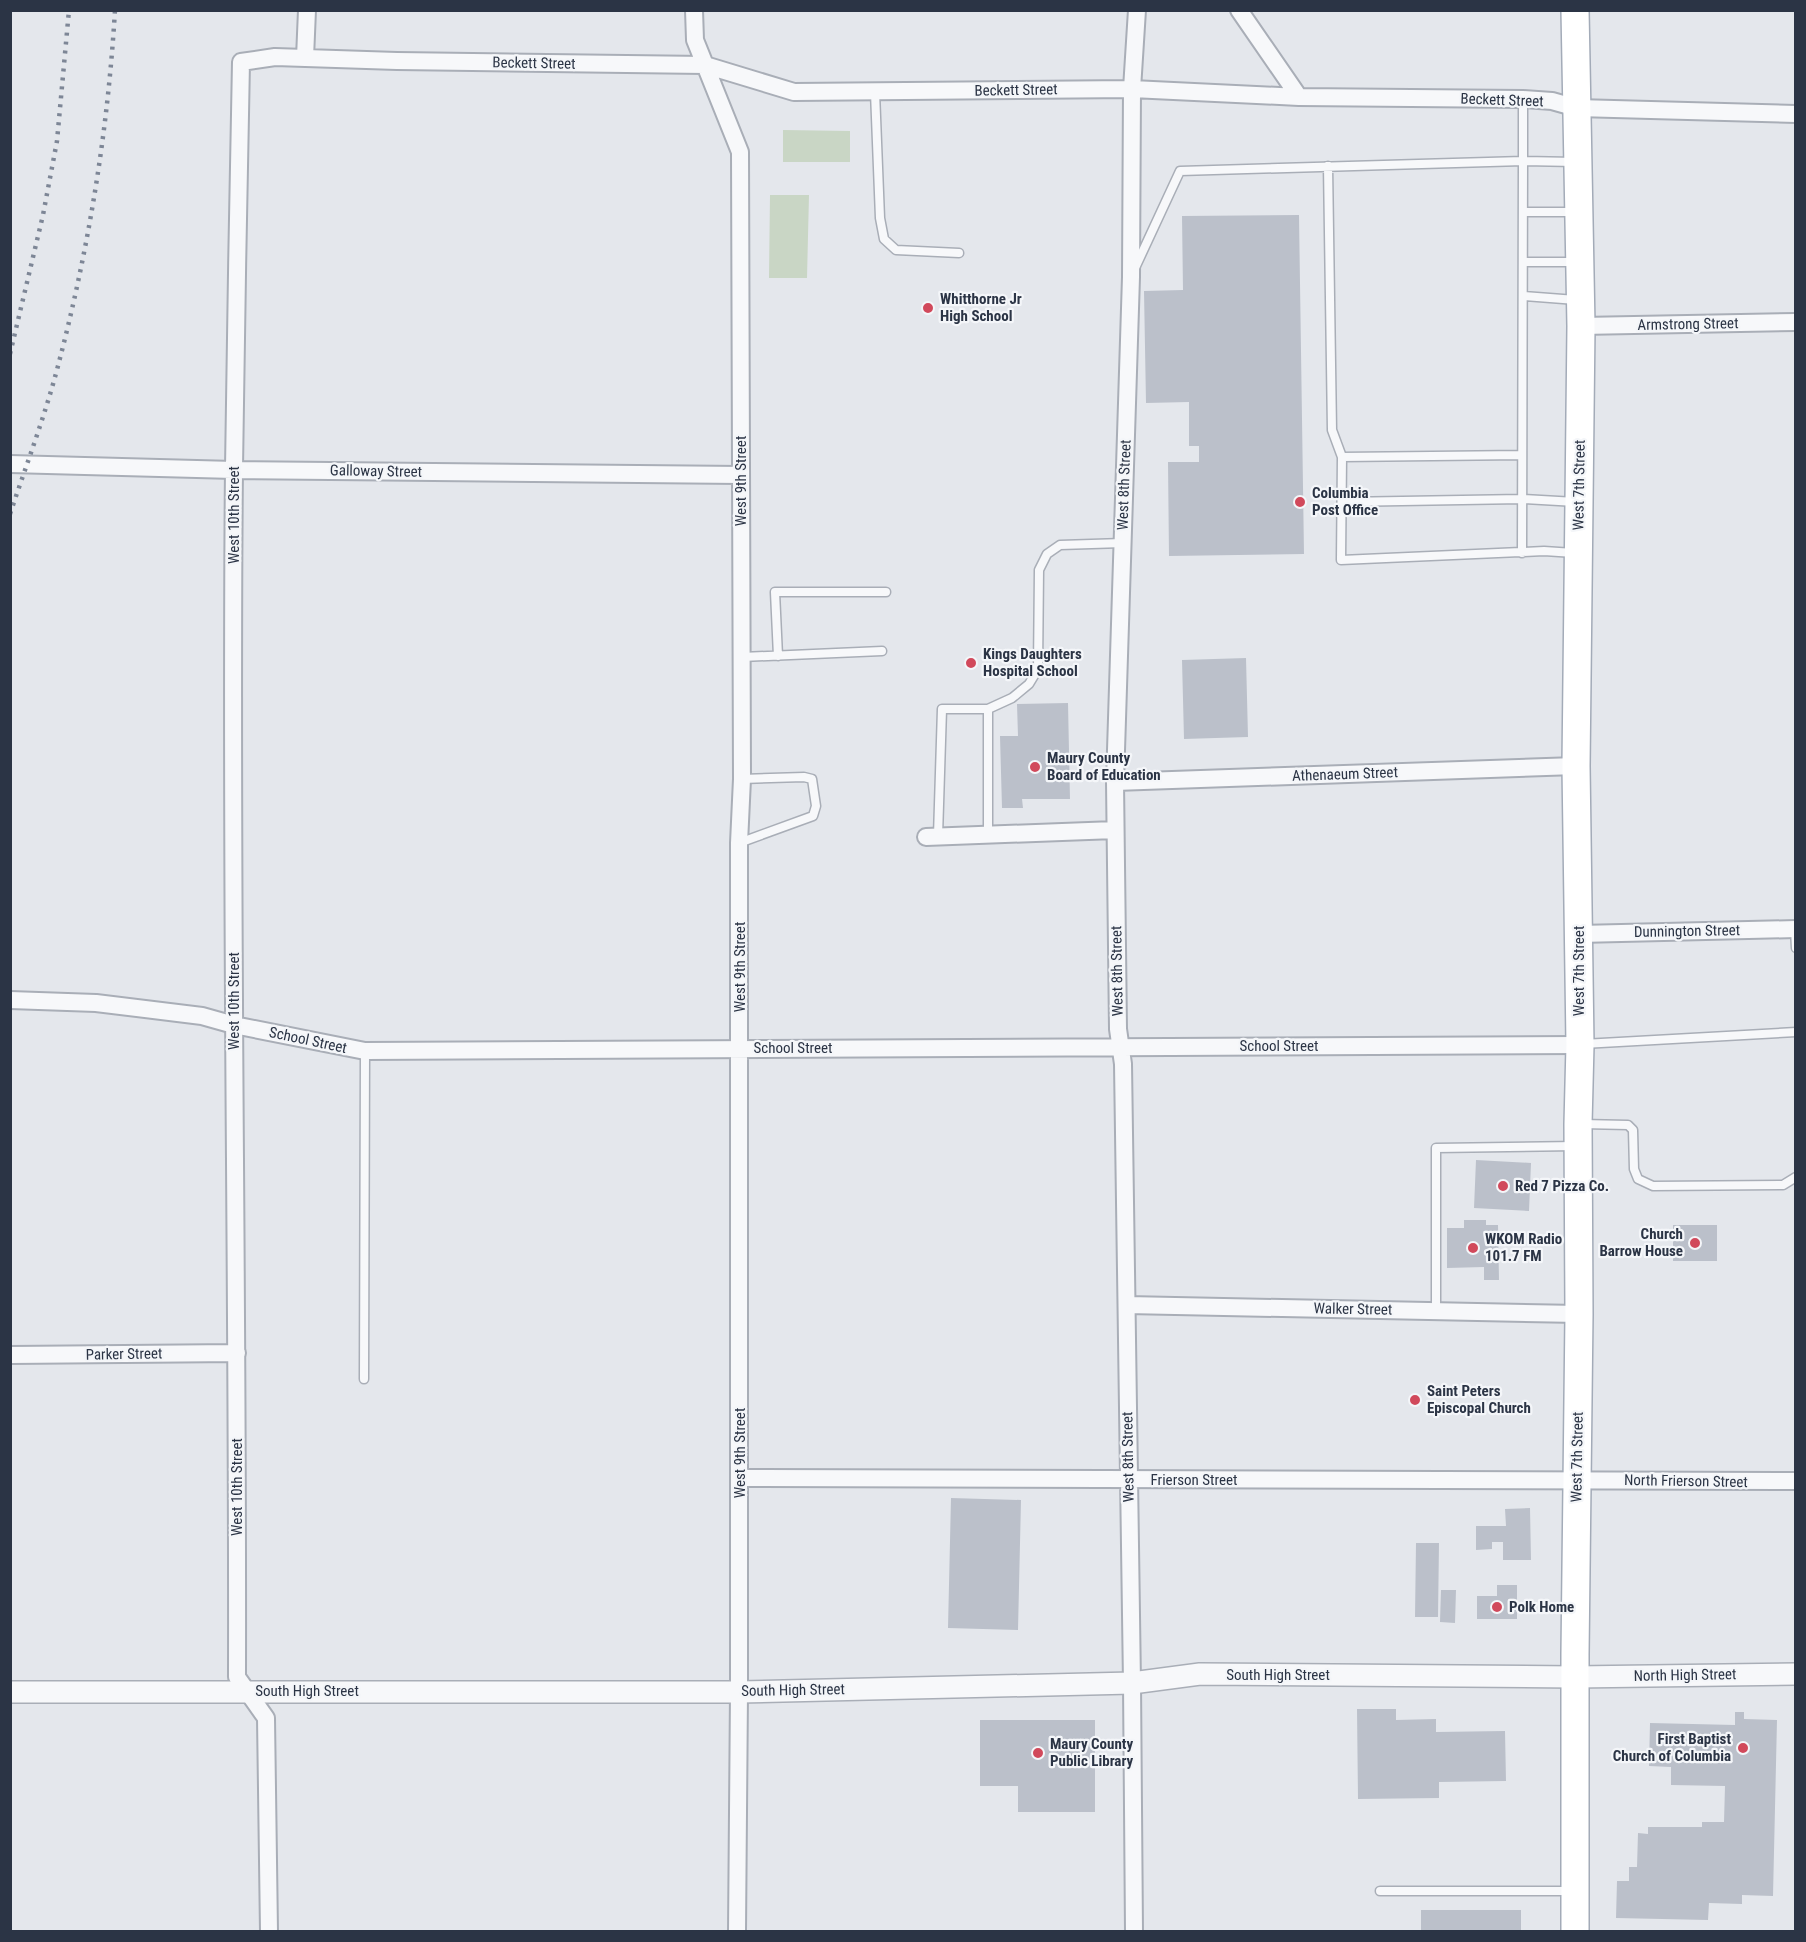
<svg xmlns="http://www.w3.org/2000/svg" width="1806" height="1942" font-family="'Roboto Condensed',sans-serif">
  <style>
    .green { fill: #c9d6c5 }
    .building { fill: #bbc0ca }
    .lines { fill: none; stroke-linecap: round; stroke-linejoin: round }
    .service-casing { stroke: #a9aeb7; stroke-width: 11 }
    .minor-casing { stroke: #a9aeb7; stroke-width: 20 }
    .tertiary-casing { stroke: #a9aeb7; stroke-width: 24 }
    .primary-casing { stroke: #a3abb8; stroke-width: 30 }
    .service { stroke: #f7f8fa; stroke-width: 8 }
    .minor { stroke: #f7f8fa; stroke-width: 16 }
    .tertiary { stroke: #f7f8fa; stroke-width: 21 }
    .primary { stroke: #fff; stroke-width: 27 }
    .rail { stroke: #7d8696; stroke-width: 4.5; stroke-dasharray: 3 6; stroke-linecap: butt }
    .poi-dot { fill: #d1495b; stroke: #f4f6f9; stroke-width: 2 }
    .labels { text-anchor: middle; stroke-width: 4.5; stroke-linejoin: round; paint-order: stroke }
    .street-label { font-size: 15px; fill: #2b3445; stroke: #f4f6f9 }
    .poi-label { font-size: 15px; font-weight: bold; fill: #2b3445; stroke: #f4f6f9; text-anchor: start }
  </style>
  <rect width="100%" height="100%" fill="#e4e7ec"/>
  <path class="green" d="M783,130L850,131V162H783Z
    M770,195H809L807,278H769Z"/>
  <path class="building" d="M1299,215L1304,554L1169,556L1168,462H1199V446H1189V402L1146,403L1144,291L1183,290L1182,216Z
    M1246,658L1248,737L1184,739L1182,660Z
    M1068,703L1070,799H1022L1023,808H1002L1000,736H1018L1017,704Z
    M1476,1160L1531,1163L1529,1211L1474,1208Z
    M1464,1220H1486V1225H1498L1499,1280H1484V1267L1447,1268V1228H1464Z
    M1673,1225H1717V1261H1673Z
    M951,1498L1021,1500L1018,1630L948,1628Z
    M1530,1508L1531,1560H1503V1542H1492V1549L1476,1550V1526H1506L1505,1509Z
    M1416,1543H1439L1438,1617H1415Z
    M1497,1585H1517V1619H1477V1596H1497Z
    M1441,1590H1456L1455,1623L1440,1622Z
    M1357,1709H1396V1720L1436,1719V1732L1505,1731L1506,1781L1439,1782V1798L1358,1799Z
    M1735,1712H1744V1719L1777,1720L1773,1896L1742,1895V1904L1709,1903L1708,1920L1616,1918L1617,1881H1629V1867H1637L1638,1833L1648,1834V1827H1702V1822H1724L1725,1786L1671,1785V1767L1649,1766L1650,1723L1735,1725Z
    M980,1720H1095V1812H1018V1786H980Z
    M1421,1910H1521V1932H1421Z"/>
  <g class="lines">
    <defs>
      <path id="service" d="M875,92L880,218L884,239L896,250L959,253
        M1328,166L1332,430L1342,457
        M1523,212H1577
        M1523,262H1576
        M1135,268L1180,171L1523,161V99
        M1523,296L1576,300
        M1522,455L1342,457L1341,560L1544,551L1574,553
        M1342,502L1522,499L1576,502
        M1522,553L1523,161L1575,162
        M778,656L775,592H886
        M742,657L882,651
        M988,709V834
        M938,836L942,709H988L1012,698L1029,684L1038,669L1039,570L1047,554L1060,545L1123,543
        M739,843L813,816L816,806L812,779L804,777L742,779
        M1795,929L1796,948
        M1583,1044L1796,1032
        M1582,1124L1628,1125L1633,1130L1634,1169L1638,1179L1653,1186L1783,1185L1796,1177
        M1436,1311V1148L1576,1146
        M364,1379L365,1051
        M1380,1891H1572"/>
      <path id="minor" d="M694,10L695,40L740,152L742,779L739,843V1692L737,1932
        M1239,10L1299,97
        M305,58L307,10
        M1581,326L1796,322
        M10,464L234,470L741,475
        M1115,782L1576,766
        M926,837L1115,830
        M1579,934L1796,929
        M10,1000L96,1003L202,1016L234,1025L365,1051L1580,1045
        M1127,1305L1579,1314
        M10,1355L237,1353
        M740,1478L1796,1481
        M269,1932L266,1718L237,1677C238,1274 230,871 234,468C236,333 238,197 241,62L275,57L397,61L705,65L794,92L1132,89L1299,97L1523,99L1552,101L1577,108L1796,114
        M1134,1932L1132,1683L1123,1064L1118,1029L1115,782L1131,277L1132,89L1137,10"/>
      <path id="tertiary" d="M10,1692H739L1132,1683L1200,1674L1575,1677L1796,1674"/>
      <path id="primary" d="M1575,10L1581,326L1576,766L1580,1045L1578,1124L1579,1314L1575,1654V1932"/>
    </defs>
    <use href="#service" class="service-casing"/>
    <use href="#minor" class="minor-casing"/>
    <use href="#tertiary" class="tertiary-casing"/>
    <use href="#primary" class="primary-casing"/>
    <use href="#service" class="service"/>
    <use href="#minor" class="minor"/>
    <use href="#tertiary" class="tertiary"/>
    <use href="#primary" class="primary"/>
    <path class="rail" d="M10,354L43,215L57,141L69,10
      M10,514C27,463 46,413 59,362C89,247 108,129 115,10"/>
  </g>
  <g class="poi-dot">
    <circle cx="928" cy="308" r="6"/>
    <circle cx="1300" cy="502" r="6"/>
    <circle cx="971" cy="663" r="6"/>
    <circle cx="1035" cy="767" r="6"/>
    <circle cx="1503" cy="1186" r="6"/>
    <circle cx="1695" cy="1243" r="6"/>
    <circle cx="1473" cy="1248" r="6"/>
    <circle cx="1415" cy="1400" r="6"/>
    <circle cx="1497" cy="1607" r="6"/>
    <circle cx="1743" cy="1748" r="6"/>
    <circle cx="1038" cy="1753" r="6"/>
  </g>
  <g class="labels">
    <g class="street-label">
      <text transform="translate(534 63) rotate(1)" y="5">Beckett Street</text>
      <text transform="translate(1016 90) rotate(-1)" y="5">Beckett Street</text>
      <text transform="translate(1502 100) rotate(2)" y="5">Beckett Street</text>
      <text transform="translate(1688 324) rotate(-1)" y="5">Armstrong Street</text>
      <text transform="translate(376 471) rotate(1)" y="5">Galloway Street</text>
      <text transform="translate(741 481) rotate(-90)" y="5">West 9th Street</text>
      <text transform="translate(1124 485) rotate(-88)" y="5">West 8th Street</text>
      <text transform="translate(1579 485) rotate(-89)" y="5">West 7th Street</text>
      <text transform="translate(234 515) rotate(-90)" y="5">West 10th Street</text>
      <text transform="translate(1345 774) rotate(-2)" y="5">Athenaeum Street</text>
      <text transform="translate(1687 931) rotate(-1)" y="5">Dunnington Street</text>
      <text transform="translate(740 967) rotate(-90)" y="5">West 9th Street</text>
      <text transform="translate(1117 971) rotate(-91)" y="5">West 8th Street</text>
      <text transform="translate(1579 971) rotate(-90)" y="5">West 7th Street</text>
      <text transform="translate(234 1001) rotate(-90)" y="5">West 10th Street</text>
      <text transform="translate(308 1040) rotate(12)" y="5">School Street</text>
      <text x="1279" y="1051">School Street</text>
      <text x="793" y="1053">School Street</text>
      <text transform="translate(1353 1309) rotate(1)" y="5">Walker Street</text>
      <text transform="translate(124 1354) rotate(-1)" y="5">Parker Street</text>
      <text transform="translate(740 1453) rotate(-90)" y="5">West 9th Street</text>
      <text transform="translate(1128 1457) rotate(-91)" y="5">West 8th Street</text>
      <text transform="translate(1577 1457) rotate(-89)" y="5">West 7th Street</text>
      <text x="1194" y="1485">Frierson Street</text>
      <text transform="translate(1686 1481) rotate(1)" y="5">North Frierson Street</text>
      <text transform="translate(237 1487) rotate(-90)" y="5">West 10th Street</text>
      <text x="1278" y="1680">South High Street</text>
      <text transform="translate(1685 1675) rotate(-1)" y="5">North High Street</text>
      <text transform="translate(793 1690) rotate(-1)" y="5">South High Street</text>
      <text x="307" y="1696">South High Street</text>
    </g>
    <g class="poi-label">
      <text x="940" y="304">Whitthorne Jr<tspan x="940" dy="17">High School</tspan></text>
      <text x="1312" y="498">Columbia<tspan x="1312" dy="17">Post Office</tspan></text>
      <text x="983" y="659">Kings Daughters<tspan x="983" dy="17">Hospital School</tspan></text>
      <text x="1047" y="763">Maury County<tspan x="1047" dy="17">Board of Education</tspan></text>
      <text x="1515" y="1191">Red 7 Pizza Co.</text>
      <text x="1683" y="1239" text-anchor="end">Church<tspan x="1683" dy="17">Barrow House</tspan></text>
      <text x="1485" y="1244">WKOM Radio<tspan x="1485" dy="17">101.7 FM</tspan></text>
      <text x="1427" y="1396">Saint Peters<tspan x="1427" dy="17">Episcopal Church</tspan></text>
      <text x="1509" y="1612">Polk Home</text>
      <text x="1731" y="1744" text-anchor="end">First Baptist<tspan x="1731" dy="17">Church of Columbia</tspan></text>
      <text x="1050" y="1749">Maury County<tspan x="1050" dy="17">Public Library</tspan></text>
    </g>
  </g>
  <rect width="1806" height="1942" fill="none" stroke="#2b3445" stroke-width="24"/>
</svg>
